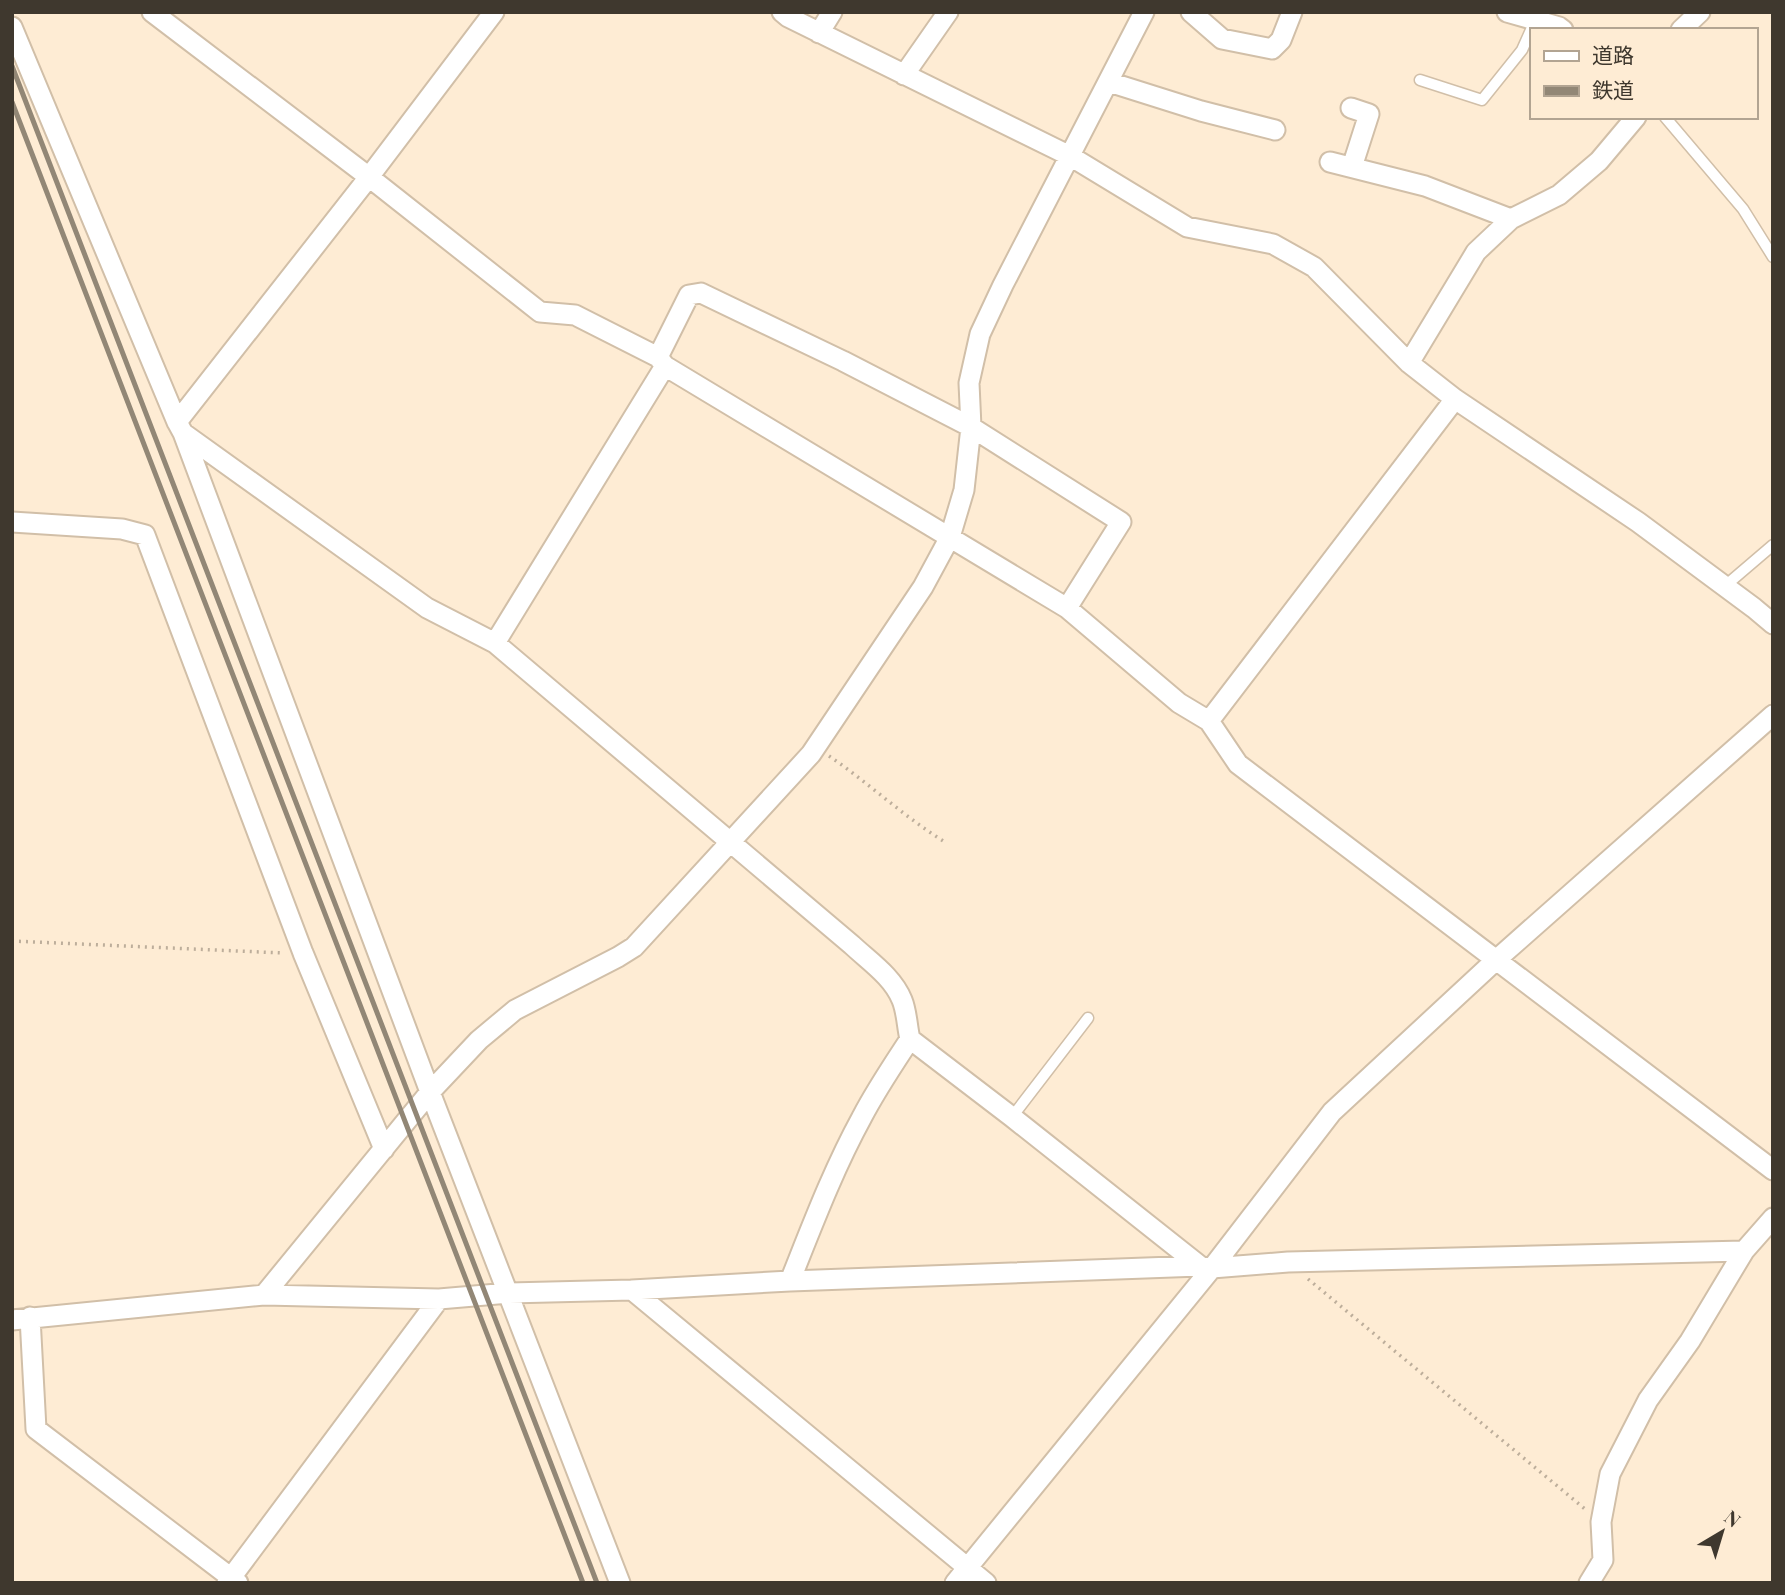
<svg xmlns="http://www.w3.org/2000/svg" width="1785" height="1595" font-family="'Playfair Display','Noto Sans JP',serif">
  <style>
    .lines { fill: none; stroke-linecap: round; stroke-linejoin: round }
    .service-casing { stroke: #d1bfa8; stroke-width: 13 }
    .minor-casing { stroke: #d1bfa8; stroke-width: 23 }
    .path { stroke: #bdae9b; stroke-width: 3.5; stroke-dasharray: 2 5; stroke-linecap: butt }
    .service { stroke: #fff; stroke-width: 10 }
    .minor { stroke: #fff; stroke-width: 19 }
    .rail { stroke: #928776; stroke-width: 5 }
  </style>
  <rect width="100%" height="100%" fill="#feecd4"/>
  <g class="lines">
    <defs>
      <path id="service" d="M1420,80L1482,100L1522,50L1535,21
        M1665,117L1743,209L1773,257
        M1725,586L1773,545
        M1012,1117L1088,1018"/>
      <path id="minor" d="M152,12L369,177L540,312L575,315L658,357L665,366L1067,608L1179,703L1209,721L1238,764L1773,1170
        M782,12L788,17L1070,156L1187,227L1273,244L1314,267L1409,363L1455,399L1638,522L1754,608L1773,624
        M1191,12L1222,39L1272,49L1281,40L1292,12
        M1507,12L1559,27L1563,30
        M12,27L177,422L183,433L430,1092L620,1583
        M1681,30L1700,12
        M819,33L832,12
        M904,75L948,12
        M1109,82L1201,111L1275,130
        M1351,108L1369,114L1352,167
        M1330,162L1425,186L1511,219
        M658,357L689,295L701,293L843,361L971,427L1121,522L1067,608
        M1409,363L1476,252L1511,219L1559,195L1599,161L1636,117
        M177,422L369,177L494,12
        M183,433L427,608L495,643L852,945C869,961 893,977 902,1000C907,1012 907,1027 910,1039C893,1065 876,1090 862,1117C833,1170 812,1226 790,1281
        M12,522L122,529L145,535L303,953L384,1149
        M495,643L665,366
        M1209,721L1455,399
        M910,1039L1012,1117L1200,1266
        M632,1290L986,1583
        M264,1295L430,1092L479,1040L515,1010L618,957L634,947L811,754L923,587L950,537L964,490L971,427L969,383L980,334L1003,285L1144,12
        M30,1317L36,1429L238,1583
        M12,1320L264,1295L439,1299L509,1293L632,1290L790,1281L1200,1266L1212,1268L1288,1262L1744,1251
        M227,1583L439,1299
        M955,1583L1212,1268L1332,1112L1496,960L1773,715
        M1589,1583L1603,1560L1601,1522L1610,1474L1648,1400L1690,1341L1744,1251L1773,1218"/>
    </defs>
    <use href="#service" class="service-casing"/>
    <use href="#minor" class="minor-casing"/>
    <path class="path" d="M829,756C869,783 904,817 945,842
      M12,941L283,953
      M1308,1279L1585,1509"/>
    <use href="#service" class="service"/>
    <use href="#minor" class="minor"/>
    <path class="rail" d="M12,66L597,1583
      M12,102L583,1583"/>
  </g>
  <rect width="1785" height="1595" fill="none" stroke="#3f382e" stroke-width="28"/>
  <rect x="1530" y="28" width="228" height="91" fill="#feecd4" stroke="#b2a492" stroke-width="2"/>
  <rect x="1544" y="51" width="35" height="10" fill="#ffffff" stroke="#b2a492" stroke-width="2"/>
  <text x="1592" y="63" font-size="21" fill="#3f382e">道路</text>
  <rect x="1544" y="86" width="35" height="10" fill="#928776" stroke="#b2a492" stroke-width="2"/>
  <text x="1592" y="98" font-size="21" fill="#3f382e">鉄道</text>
  <g transform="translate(1722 1532) rotate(38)" stroke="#feecd4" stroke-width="5" paint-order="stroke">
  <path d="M0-5L12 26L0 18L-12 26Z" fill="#3f382e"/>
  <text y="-10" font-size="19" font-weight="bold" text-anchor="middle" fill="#3f382e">N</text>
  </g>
</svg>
